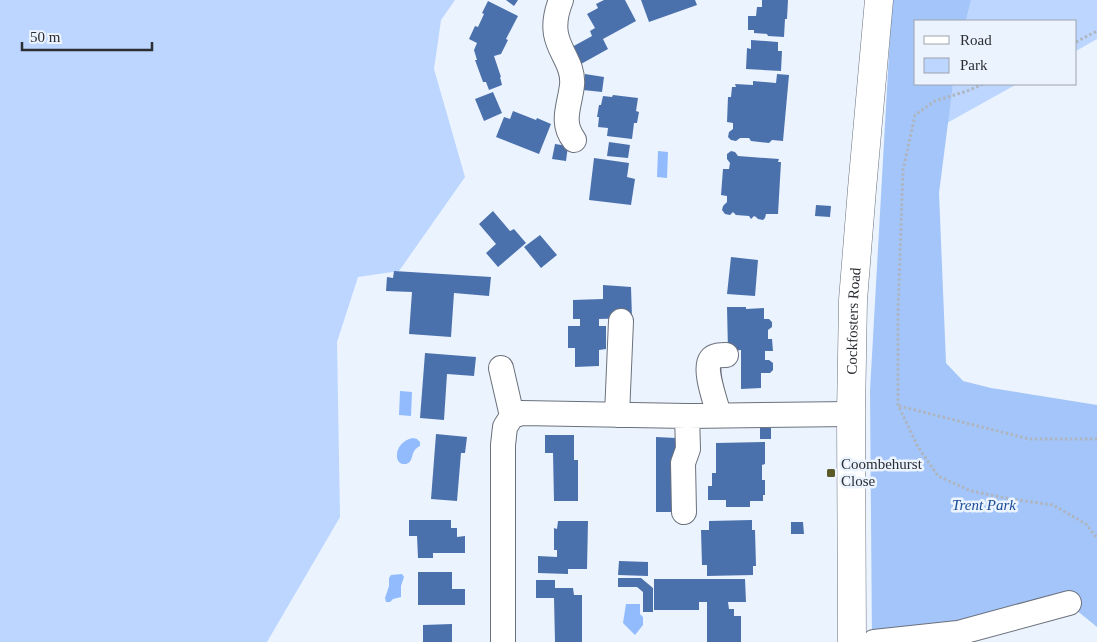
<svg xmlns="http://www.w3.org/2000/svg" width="1097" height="642" font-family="'Times New Roman',serif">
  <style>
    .green { fill: #bcd6ff }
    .forest { fill: #a3c5f9 }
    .water { fill: #91bbfc }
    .building { fill: #4b71ad }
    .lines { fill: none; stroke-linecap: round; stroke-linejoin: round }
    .minor-casing { stroke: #6b717c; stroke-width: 26 }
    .major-casing { stroke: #6b717c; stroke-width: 29 }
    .path { stroke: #afb5bf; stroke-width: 3; stroke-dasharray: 2.5 2.5; stroke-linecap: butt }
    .minor { stroke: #fff; stroke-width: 24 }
    .major { stroke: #fff; stroke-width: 28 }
    .poi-dot { fill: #5b5b28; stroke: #ebf3ff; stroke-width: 2 }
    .labels { text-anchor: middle; stroke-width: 5; stroke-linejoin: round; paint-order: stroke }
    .street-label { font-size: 15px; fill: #2b2e32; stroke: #ebf3ff }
    .poi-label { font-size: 15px; fill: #2b2e32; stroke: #ebf3ff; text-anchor: start }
    .park-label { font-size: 15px; font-style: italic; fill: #194a94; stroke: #ebf3ff }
  </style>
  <rect width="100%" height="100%" fill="#ebf3ff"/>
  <path class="green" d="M0,0H455L441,20L434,69L465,177L399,271L358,277L337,342L340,517L267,642H0Z
    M971,0H1097V39L1076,51V21H966Z
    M953,84H1017L947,123Z"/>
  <path class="forest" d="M892,0H971L966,21H916V84H953L939,193L946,363L963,381L991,388L1097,405V627L1075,609L872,642L870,391Z"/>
  <path class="water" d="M658,151L668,152L667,178L657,177Z
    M400,391L412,392L411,416L399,415Z
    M413,438L417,439L420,442V446C409,451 415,462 406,464C392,466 394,441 413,438Z
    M402,574L404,577L401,586V597L393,599L390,602H386L385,598L389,586V578L391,575Z
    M626,604H640V614L643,617V625L635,635L623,623Z"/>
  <path class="building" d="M506,0H518L514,6Z
    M604,0H625L636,21L603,39L608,49L581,64L572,47L592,36L590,31L595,28L587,14L598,8L596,4Z
    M641,0H695L697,5L649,22Z
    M762,0H788L787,19H785L784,37L768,36L767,34L754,33V30H748V16H756L757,7H762Z
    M488,1L518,16L506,39L508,40L501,54L494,56L501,77H500L502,85L489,90L486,82H483L475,60H477L474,50L477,43L469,39L475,26L478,27L484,14L482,13Z
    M751,40L778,42V51H782L781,71L746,69L747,48L751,49Z
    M585,74L604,77L602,92L583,90Z
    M777,74L789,75L783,141L772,140L769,143L751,141L749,138H740L736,141L731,140L728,137L729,132L733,129V123L727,122L728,97H731L732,87H736L735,84L753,85V81L776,83Z
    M493,92L502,113L484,121L475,99Z
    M613,95L638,98L636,111L639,112L637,123H634L632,139L607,136L608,128L598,127L599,117H597L599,105H601L603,96L612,97Z
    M513,111L536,120L537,118L551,124L539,154L496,137L504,117L510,119Z
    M609,142L630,145L628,158L607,156Z
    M555,144L568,146L566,161L552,159Z
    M731,151L735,152L738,156L779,159L778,162H781L778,214H766L765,218L763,220L758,219L756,217L754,216L751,219L749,216L736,215L733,212L730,215L725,214L722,210L723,206L727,202V196L721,195L723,169H729L730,163L727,159V154Z
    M594,158L629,163L627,177L635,179L631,205L589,200Z
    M816,205L831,206L830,217L815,216Z
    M493,211L510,231L514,229L526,243L498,267L486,253L496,244L479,224Z
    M540,235L557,255L541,268L524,247Z
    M731,257L758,260L755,296L727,294Z
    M394,271L491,277L489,296L454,293L451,337L409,334L412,292L386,291L387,277L393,278Z
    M603,285L631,287L632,318L599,319V326H606V349L599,350V366L575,367V348H568V326H580V319H573V300L603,299Z
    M727,307H746V309L764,308V319H769L772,322V327L768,330V339H772L773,351H765V360H769L773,363V370L770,373H761V388L741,389V350L728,351Z
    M425,353L476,357L474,376L447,374L444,420L420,418Z
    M760,428H771V439H760Z
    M436,434L467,437L465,453H461L457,501L431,499Z
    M545,435H574V460H578V501H554L553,453H545Z
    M656,437L676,438V512H656Z
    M765,442V464L762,465V480H765V495H763V501H750V507H726V500H708V486H712V473H716V443Z
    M409,520H451V528H457V537L465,536V553H433V558H418L417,536H409Z
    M752,520V530H755L756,566H753V575L707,576V565H702L701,530H709V521Z
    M558,521H588L587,569H568V574L538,573V556L557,557V550H554V528L557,529Z
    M791,522H803L804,534H791Z
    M619,561L648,562V576L618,575Z
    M418,572H452V589H465V605H418Z
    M618,578H641L653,588V612H643V592L637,587H618Z
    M654,579H745L746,602H728L729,609H734V616H741V642H707V602H699V610H654Z
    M536,580H555V588H573L574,595H582V642H555L554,598H536Z
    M452,624V642H423V625Z"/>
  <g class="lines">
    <defs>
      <path id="minor" d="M561,0C557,10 554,23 556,34C559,52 574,65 572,85C570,105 560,122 574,140
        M501,368L512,416L505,427L503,445V642
        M617,415L621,321
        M719,415C716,403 703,369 711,359C714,355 721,355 726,355
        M512,416L522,413L687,416L851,414
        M684,512L683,463L688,449L687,416
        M874,642L958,633L1069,603"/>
      <g id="major">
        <path id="s1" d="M852,642L851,414L853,300L862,189L879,0"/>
      </g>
    </defs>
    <use href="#minor" class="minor-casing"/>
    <use href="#major" class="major-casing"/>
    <path class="path" d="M1076,42L1097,31
      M983,84L967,91L935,101L915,115L903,170L898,311V405L918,447L938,476L971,491L1011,499L1053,505L1086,524L1097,538
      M899,406L1029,439H1097"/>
    <use href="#minor" class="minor"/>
    <use href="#major" class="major"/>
  </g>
  <rect class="poi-dot" x="826" y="468" width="10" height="10" rx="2.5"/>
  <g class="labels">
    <g class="street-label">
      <text dy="5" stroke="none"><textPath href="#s1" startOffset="321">Cockfosters Road</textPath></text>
    </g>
    <g class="poi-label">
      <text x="841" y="469">Coombehurst<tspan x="841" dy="17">Close</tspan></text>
    </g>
    <g class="park-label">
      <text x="984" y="510">Trent Park</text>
    </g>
  </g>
  <rect x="914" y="20" width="162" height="65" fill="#ebf3ff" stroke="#9ea4ad"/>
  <rect x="924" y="36" width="25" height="8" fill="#ffffff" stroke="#9ea4ad"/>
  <text x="960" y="45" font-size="15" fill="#2b2e32">Road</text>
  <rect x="924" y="58" width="25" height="15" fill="#bcd6ff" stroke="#9ea4ad"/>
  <text x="960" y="70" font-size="15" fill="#2b2e32">Park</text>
  <path d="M22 42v8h130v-8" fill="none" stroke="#2b2e32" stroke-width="2.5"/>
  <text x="30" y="42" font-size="15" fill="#2b2e32" stroke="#ebf3ff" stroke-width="4" paint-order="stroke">50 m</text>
</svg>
